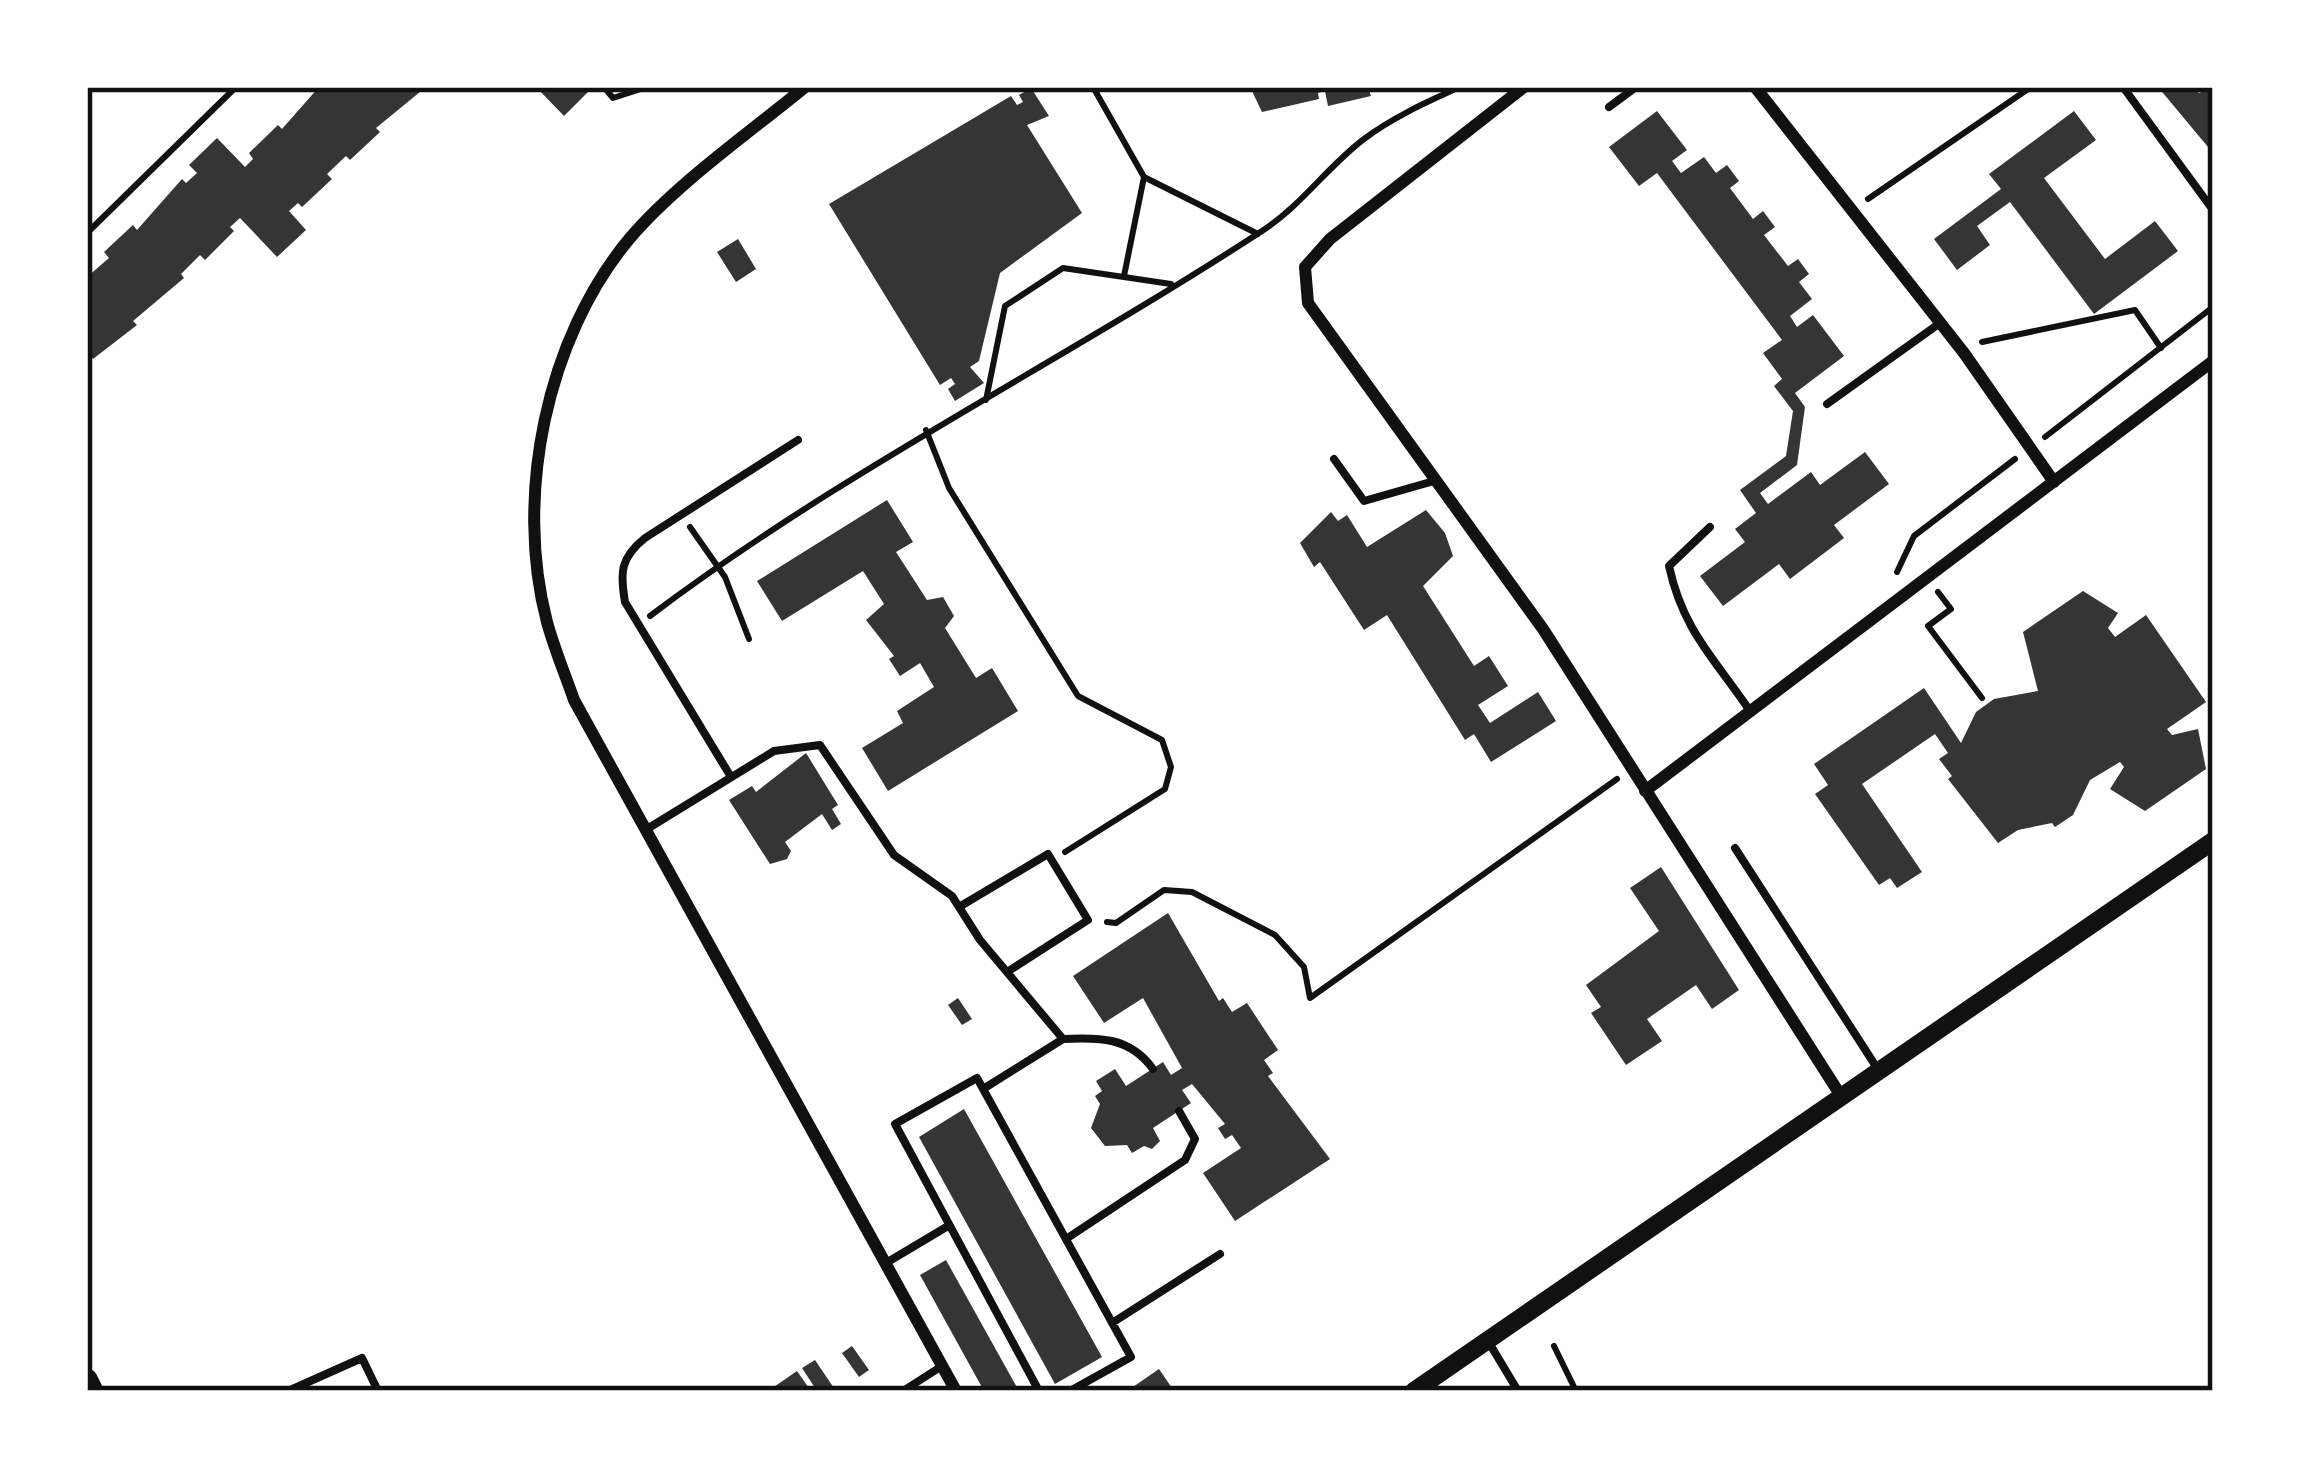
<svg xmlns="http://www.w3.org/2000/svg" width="2300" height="1478" font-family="'Exo 2',sans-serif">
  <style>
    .building { fill: #353535 }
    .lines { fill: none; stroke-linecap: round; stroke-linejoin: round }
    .path { stroke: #111; stroke-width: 6 }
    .service { stroke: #111; stroke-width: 8 }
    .minor { stroke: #111; stroke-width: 12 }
    .tertiary { stroke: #111; stroke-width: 18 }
    .secondary { stroke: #111; stroke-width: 21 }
    .neatline { fill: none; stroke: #111; stroke-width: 4.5 }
  </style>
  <rect width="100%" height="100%" fill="#fff"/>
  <path class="building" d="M319,87H426L376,128L380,132L350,160L346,156L327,174L332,179L302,207L298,203L289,211L306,230L277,257L240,218L230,227L234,231L205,260L200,255L181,274L184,278L133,321L137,325L93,359L87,352V277L109,258L104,252L133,225L137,230L182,179L186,183L197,173L189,165L217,138L245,167L253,159L249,153L278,125L282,129Z
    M536,87H593L564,116Z
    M1250,87H1368L1371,96L1328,106L1325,91L1318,93L1319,99L1262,112Z
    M2158,87H2194L2199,93L2213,87V153Z
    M1031,88L1049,116L1027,125L1082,213L1000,273L979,361L970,367L984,383L955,401L948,389L955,384L951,378L940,385L829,204L1011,96L1017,105L1023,102L1019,95Z
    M1657,111L1687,150L1672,161L1681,173L1704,157L1716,173L1727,165L1739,181L1730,188L1753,219L1763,211L1775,227L1764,235L1788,266L1798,259L1809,274L1799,282L1812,299L1790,316L1797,327L1813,315L1844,356L1795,393L1805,407L1797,465L1760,493L1768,504L1811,472L1820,485L1865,452L1889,484L1834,525L1844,538L1790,579L1779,564L1723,606L1700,576L1745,542L1735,529L1756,513L1740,490L1786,456L1793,411L1774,386L1782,379L1763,353L1782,340L1657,173L1639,186L1609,147Z
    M2074,111L2096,140L2044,178L2105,259L2155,221L2178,251L2094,314L2010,202L1977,226L1990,245L1957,270L1934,239L2001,189L1989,174Z
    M738,239L756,269L736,282L717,252Z
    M887,500L913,542L896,552L927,600L943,597L954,616L945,628L976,678L992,668L1018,711L888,791L862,748L903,723L897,711L934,687L920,663L900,676L889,659L894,656L866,620L884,604L863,571L782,621L757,581Z
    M1426,510L1445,533L1453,556L1423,586L1474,666L1489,656L1508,686L1478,705L1490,723L1538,692L1556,721L1491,762L1474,734L1465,740L1387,615L1364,630L1320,562L1314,567L1300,543L1331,512L1338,521L1347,515L1367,547Z
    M2083,591L2118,613L2108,628L2115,637L2146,615L2206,702L2167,729L2172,735L2198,729L2206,769L2145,811L2110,789L2124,767L2120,762L2090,780L2073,815L2055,827L2052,823L2018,830L1998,843L1948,779L1952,776L1939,759L1948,753L1935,734L1862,784L1922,872L1897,888L1890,878L1879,885L1815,794L1828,785L1814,764L1924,688L1961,743L1976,712L1994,699L2038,691L2023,632Z
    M806,753L838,805L832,809L841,824L832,830L822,814L785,842L791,851L787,859L770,864L729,800L752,786L756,792Z
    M1661,867L1739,990L1712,1009L1696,985L1647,1019L1662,1041L1626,1065L1591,1013L1601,1007L1586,985L1659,931L1630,888Z
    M1168,913L1219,1001L1223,998L1232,1012L1247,1003L1278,1050L1264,1060L1273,1073L1268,1076L1330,1159L1235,1221L1203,1173L1241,1148L1232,1135L1225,1139L1218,1128L1225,1124L1192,1084L1182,1090L1191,1103L1153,1128L1160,1141L1152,1149L1144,1146L1132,1153L1127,1145L1105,1146L1091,1128L1100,1104L1095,1096L1102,1091L1096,1081L1115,1069L1126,1086L1163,1062L1171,1075L1182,1068L1143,998L1104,1023L1073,976Z
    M958,998L972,1019L962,1025L948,1005Z
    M964,1109L1102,1357L1055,1384L919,1137Z
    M946,1260L1019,1391H984L920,1275Z
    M852,1346L869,1370L859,1377L842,1353Z
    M815,1360L819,1366L836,1391H817L802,1368Z
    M1159,1369L1174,1391H1127Z
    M797,1371L811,1391H768Z"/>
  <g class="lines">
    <path class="path" d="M604,87L613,98L647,87
      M1093,87L1144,177L1258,234
      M1868,199L2031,87
      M87,233L236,87
      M1124,276L1144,177
      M1982,342L2135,310L2161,348
      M986,400L1005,306L1063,268L1171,284
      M926,430L949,488L1078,696L1162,740L1171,767L1165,789L1065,852
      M2045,437L2213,307
      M690,527L725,577L749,639
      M1897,572L1914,536L2015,459
      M1938,592L1951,609L1928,626L1982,698
      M650,616C843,470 1060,363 1262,231C1302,205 1327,167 1364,139C1393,117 1427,102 1460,87
      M1107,922L1116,923L1164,890L1192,892L1275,935L1304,967L1310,998L1617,779
      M1554,1346L1576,1391"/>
    <path class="service" d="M2123,87L2213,210
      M1609,107L1636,87
      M1827,404L1940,323
      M1334,459L1364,501L1434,481
      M1710,527L1669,566C1683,631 1715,659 1750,711
      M731,777L625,602C620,573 620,558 645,538L798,440
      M647,829L774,751L820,745L894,855L952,896L980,940L1063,1039L983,1089
      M1735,848L1877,1068
      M959,907L1048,854L1088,920L1007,972
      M1063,1039C1099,1037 1130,1037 1153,1069
      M1066,1239L1185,1160L1195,1139L1179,1111
      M886,1263L948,1226
      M1112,1323L1220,1254
      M1488,1341L1518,1391
      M288,1391L362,1358L378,1391
      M903,1391L942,1366
      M1039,1391L895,1124L977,1078L1131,1357L1070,1391"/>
    <path class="minor" d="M805,87C749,133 676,184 630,238C546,338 514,497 547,622C554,648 565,674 574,700L956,1391
      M1524,87L1330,239L1305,267L1308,303L1543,629L1841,1096
      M1755,87L1964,353L2054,482
      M1645,791L2213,361"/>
    <path class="tertiary" d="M1414,1391L2213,841"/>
    <path class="secondary" d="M87,1379L93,1391"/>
  </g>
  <rect width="2300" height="1478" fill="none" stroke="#ffffff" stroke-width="180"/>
  <rect x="90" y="90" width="2120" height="1298" class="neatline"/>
</svg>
